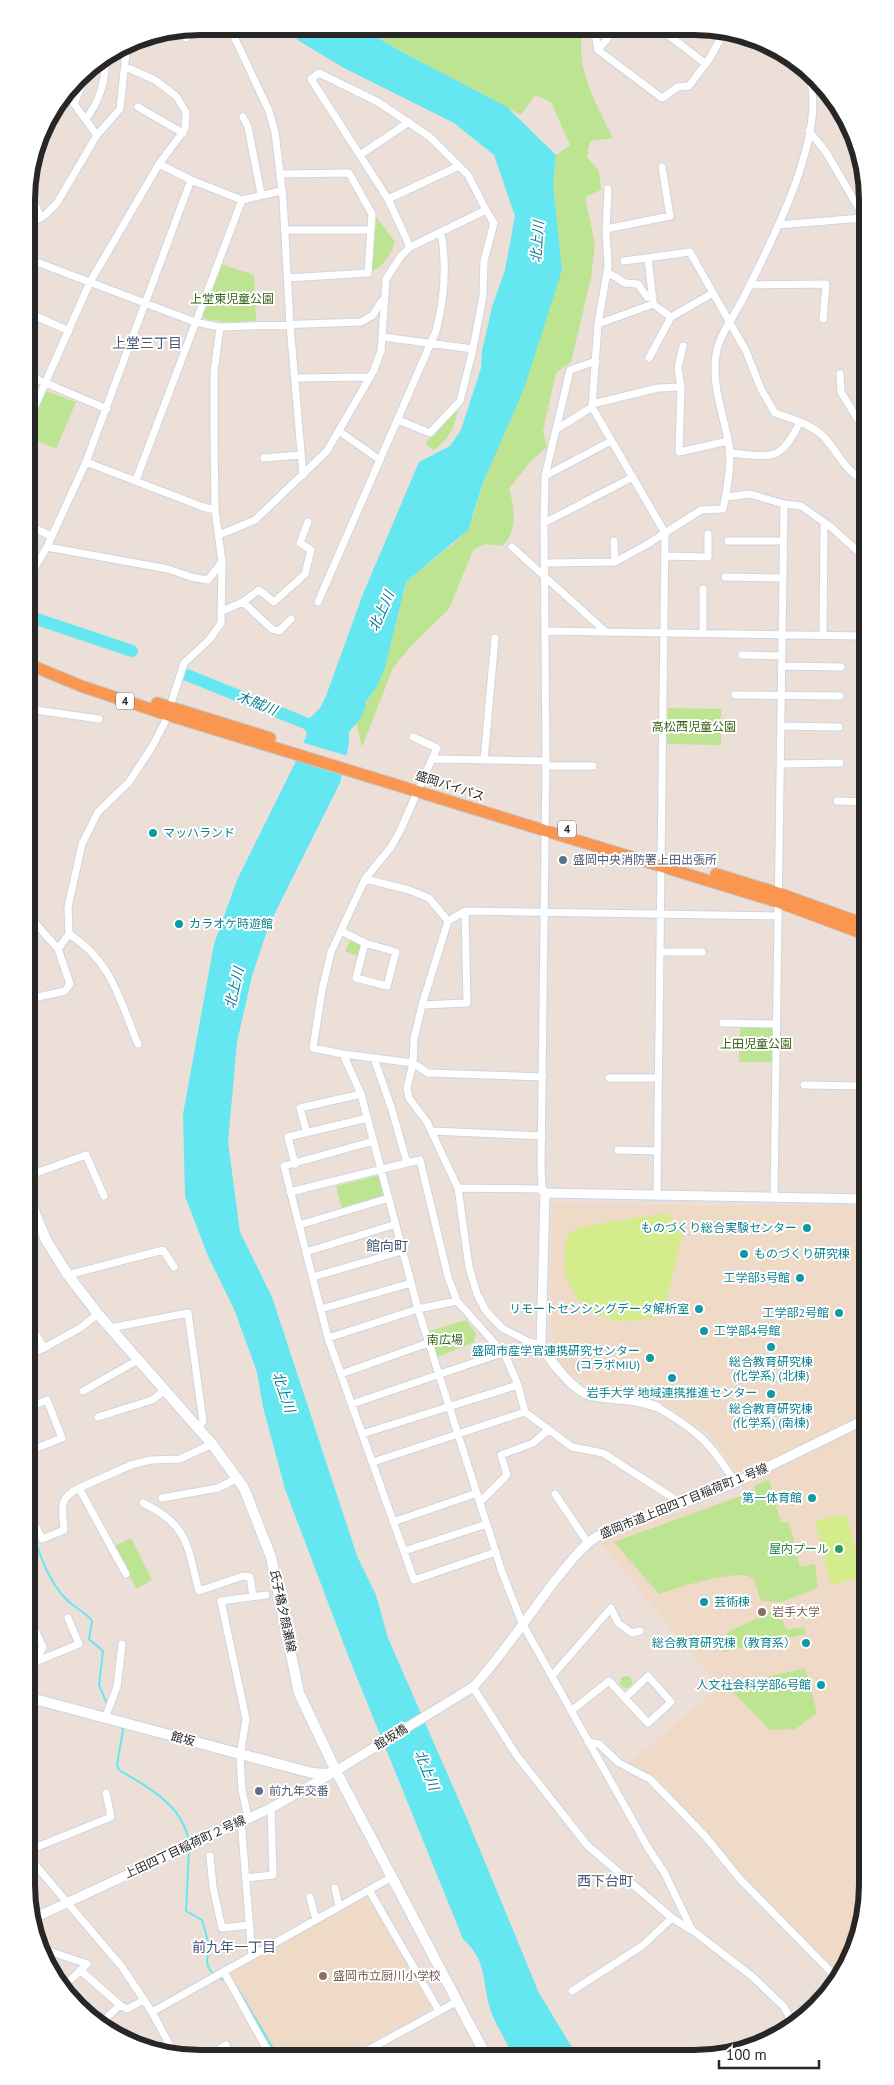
<svg xmlns="http://www.w3.org/2000/svg" width="894" height="2085" font-family="'PT Sans','Noto Sans JP',sans-serif">
  <style>
    .education { fill: #eedac6 }
    .green { fill: #bde491 }
    .pitch { fill: #d5ec8c }
    .water { fill: #65e7f2 }
    .pier { fill: #ebdfd8 }
    .lines { fill: none; stroke-linecap: round; stroke-linejoin: round }
    .stream { stroke: #65e7f2; stroke-width: 2 }
    .river { stroke: #65e7f2; stroke-width: 12 }
    .minor-casing { stroke: #cdd5e1; stroke-width: 9 }
    .tertiary-casing { stroke: #cdd5e1; stroke-width: 11 }
    .secondary-casing { stroke: #cdd5e1; stroke-width: 12 }
    .trunk-casing { stroke: #c3c3c3; stroke-width: 13 }
    .minor { stroke: #fff; stroke-width: 7 }
    .tertiary { stroke: #fff; stroke-width: 9 }
    .secondary { stroke: #fff; stroke-width: 10 }
    .trunk { stroke: #fa9650; stroke-width: 11 }
    .culture-dot { fill: #0f9aa8; stroke: #fff; stroke-width: 2 }
    .service-dot { fill: #5c6f8a; stroke: #fff; stroke-width: 2 }
    .leisure-dot { fill: #2e9e5b; stroke: #fff; stroke-width: 2 }
    .education-dot { fill: #8d6e63; stroke: #fff; stroke-width: 2 }
    .labels { text-anchor: middle; stroke-width: 4; stroke-linejoin: round; paint-order: stroke }
    .shield { fill: #fff; stroke: #686868; stroke-width: 1 }
    .shield-label { font-size: 11px; font-weight: bold; fill: #272727 }
    .park-label { font-size: 12px; fill: #356516; stroke: #fff }
    .street-label { font-size: 12px; fill: #272727; stroke: #fff }
    .culture-label { font-size: 12px; fill: #0d838f; stroke: #fff; text-anchor: end }
    .service-label { font-size: 12px; fill: #4e5e75; stroke: #fff; text-anchor: start }
    .leisure-label { font-size: 12px; fill: #27864d; stroke: #fff; text-anchor: end }
    .education-label { font-size: 12px; fill: #785e54; stroke: #fff; text-anchor: start }
    .water-label { font-size: 14px; font-style: italic; fill: #087d94; stroke: #fff }
    .neighbourhood-label { font-size: 14px; fill: #475979; stroke: #fff }
    .rim { fill: none; stroke: #272727; stroke-width: 6 }
  </style>
  <rect width="100%" height="100%" fill="#ebdfd8"/>
  <path class="education" d="M552,1202L687,1206L865,1205L866,1413L851,1422L861,1452L866,1451L867,1896L858,1941L839,1977L654,1779L628,1764L719,1687L596,1537L746,1493L742,1479L708,1432L657,1399L577,1379L555,1358L550,1323Z
    M367,1895L371,1896L430,2003L429,2010L348,2055H273L231,1981L232,1971Z"/>
  <path class="green" d="M366,27L584,29C572,62 598,108 613,138L590,141L587,157L599,171L601,190L585,197L595,244L591,278L571,362L556,373L543,430L547,447L529,463L509,489C515,509 518,531 502,546L485,544L473,550L449,609L412,645L393,668L362,747L356,722L385,668L406,582L460,538L473,517L484,480L562,270L553,184L556,155L570,145L551,102L535,95L521,115L402,52L367,30Z
    M73,85L78,87L70,105L63,98Z
    M375,215L395,242C391,253 384,267 372,271Z
    M221,264L254,275L256,321L227,322L205,319L202,315Z
    M46,391L76,402L56,449L27,436V431Z
    M458,407C456,426 449,439 434,450L425,444Z
    M668,708L721,709V745L667,744Z
    M351,939L359,943L361,947L358,956L345,951Z
    M740,1026H773V1062H739Z
    M376,1176L379,1178L383,1196L381,1198L342,1208L336,1186Z
    M466,1320L476,1333L474,1342L437,1357L429,1331Z
    M769,1480L781,1523L789,1522L800,1567L815,1564L818,1588L782,1602L761,1601C758,1594 757,1584 753,1579C743,1566 674,1589 659,1594L614,1542L755,1491V1485Z
    M131,1538L152,1580L136,1589L115,1546Z
    M779,1608L786,1630L804,1627L806,1634L723,1652L728,1632Z
    M805,1668L817,1713L795,1729L770,1730L734,1693L735,1684Z
    M620 1682a6 6 0 1 1 12 0a6 6 0 1 1-12 0Z"/>
  <path class="pitch" d="M666,1213L684,1230L663,1313C606,1340 547,1296 569,1233L580,1227Z
    M846,1514L863,1576L831,1585L815,1521Z"/>
  <path class="water" d="M284,27H366L367,31L402,52L507,107L556,155L553,184L562,270L524,389L484,480L468,530L406,582L385,668L376,688L365,703L366,706L361,718L349,732V744L340,783L269,925L252,976L237,1042L228,1142L240,1232L272,1297L357,1556L376,1595L388,1638L468,1821L539,1993L576,2054H512C505,2038 493,2021 489,2005C482,1977 486,1960 463,1939L349,1658L285,1489L263,1407L257,1372L234,1309L208,1256L185,1196L183,1114L214,944L237,880L296,761L307,734L303,725L320,708L326,696L363,594L419,462L450,446L461,430L481,368L482,351L492,307L505,270L515,216L494,155L454,123L344,68L299,41Z"/>
  <path class="pier" d="M301,742L348,756L345,776L294,760Z"/>
  <g class="lines">
    <path class="stream" d="M32,1530C39,1553 48,1581 66,1599C74,1608 85,1611 92,1621L89,1639L103,1651L99,1685L108,1706
      M120,1725L123,1730L117,1765L119,1770C148,1787 185,1806 189,1844
      M189,1849L186,1911L202,1920L210,1948C206,1957 205,1967 214,1974
      M218,1977L227,1982
      M236,1986L277,2055"/>
    <path class="river" d="M28,616L132,651
      M187,675L320,729"/>
    <defs>
      <path id="minor" d="M229,26L269,111L275,132L283,199L290,325L303,475
        M594,29L598,50L662,98L678,87L689,86L710,58L725,30
        M663,31L706,64
        M186,38L196,27
        M598,50L615,29
        M85,69V78L74,104L97,135
        M138,107L183,133
        M243,117L248,127L261,194
        M86,119C101,99 105,81 106,56
        M809,131L826,152L862,214
        M360,155L409,122
        M159,164L191,180L242,200
        M280,174L349,173L372,214L368,273L288,278
        M27,186L41,218
        M608,189L606,229L608,266L598,324L592,407L665,533L657,1196
        M388,199L459,166
        M778,225L862,218
        M27,226L46,214L57,203L97,135L120,109L127,43
        M606,229L670,216L662,167
        M285,230H370
        M648,258L653,302
        M624,261L690,252L713,293
        M27,266L34,261L195,322L220,327L361,322L373,315L381,302
        M607,272L625,283L638,284L647,297H653
        M750,285L826,284L823,319
        M27,312L69,331
        M598,324L653,304L671,317L713,293L746,351L761,389L775,413C792,419 811,424 824,437C838,452 844,470 863,480
        M383,337L473,349L483,296L484,261L494,223L486,210
        M683,346L678,368L681,387L679,452L728,441
        M649,358L671,317
        M840,374L841,392L863,428
        M27,375L107,409
        M295,378L370,377
        M592,404L658,388L681,387
        M398,420L430,433L460,401L473,349
        M27,424L90,282L159,164L185,129L186,112L176,96L155,80L126,67
        M557,429L592,407
        M339,431L380,460
        M729,453C772,456 779,464 800,422
        M264,458L301,455
        M86,462L203,507L215,510
        M545,476L611,441
        M136,480L242,200L281,191
        M726,497L750,494L784,504L801,506L831,527L863,556
        M544,523L633,477
        M28,525L51,536
        M219,535L255,520L327,451L374,370L381,351L386,279L401,256L410,247L486,210L468,175L430,137L378,102L319,73L311,79L388,199L410,247
        M614,541L615,562
        M728,541H783
        M47,547L168,569L191,577L208,580L222,562
        M512,547L606,632L863,636
        M863,555L861,745L864,746
        M666,556L708,557V534
        M545,563L615,562L646,545L701,510L723,509C727,490 732,464 729,445C724,416 711,384 716,355C719,334 735,315 744,297C771,242 832,128 807,69
        M725,577L783,578
        M28,579L47,547L86,462L191,180
        M703,589V634
        M243,602L272,629L279,631L291,619
        M318,602L436,331C445,297 447,266 441,232
        M222,611L243,602L259,590L274,602L305,574L311,550L300,543L308,522
        M545,631L606,632
        M823,635L824,523
        M742,655L781,656
        M781,666L841,667
        M735,695L840,696
        M28,709L99,719
        M781,726L839,727
        M413,737L437,748L432,759
        M484,760L495,638
        M546,761L432,759L400,831L391,847L365,879L331,952L322,990L313,1048L343,1054L361,1094L418,1309L502,1572L522,1623L647,1846L665,1874L692,1930L753,1977L784,2007L789,2016L787,2031
        M780,764L840,763
        M546,766H593
        M837,801L864,802
        M29,836L33,842
        M365,879L409,890L429,898L448,921
        M29,916L58,949L70,984L65,991L29,999
        M341,931L365,943L396,952L387,986L356,978L365,943
        M69,934C112,961 120,1001 138,1044
        M58,949L69,934L68,907L82,844L98,812L129,782L152,747L165,722L184,663L209,640L221,623L222,562L215,510L214,436V372L220,327
        M661,952H702
        M422,1005L467,1003L465,911
        M723,1023L777,1024
        M343,1054L413,1063L428,1073L543,1077
        M609,1078H659
        M804,1085L865,1086
        M432,1131L542,1136
        M307,1133L300,1108L361,1094
        M374,1141L284,1166L328,1338L414,1580L496,1552
        M618,1150L658,1151
        M407,1163L420,1160L448,1277L457,1301L505,1355L518,1385L525,1412L572,1447L603,1453L681,1503
        M295,1164L288,1137L368,1118
        M30,1175L86,1155L104,1196
        M458,1188L539,1189L544,1193
        M290,1192L407,1163L392,1110L374,1058
        M545,1193L542,1187L541,1167L546,761L544,523L545,476L570,370L596,361
        M774,1197L784,504
        M299,1225L389,1198
        M306,1252L396,1224
        M68,1275L163,1250L174,1267
        M313,1277L402,1251
        M321,1309L411,1283
        M30,1324L44,1348L80,1328L98,1314
        M110,1328L188,1313L203,1421L198,1428
        M328,1338L418,1309L457,1301
        M541,1345L529,1342L502,1328L486,1311L477,1294L469,1267L458,1188L427,1122L409,1098L407,1088L413,1063L414,1039L422,1005L448,921L465,911L778,916
        M30,1354L44,1348
        M341,1374L428,1343
        M83,1391L138,1360
        M352,1404L502,1353
        M30,1407L47,1400L62,1438L31,1450
        M657,1407C697,1431 711,1442 735,1483
        M98,1417L152,1400L164,1391
        M362,1434L518,1385
        M373,1462L525,1412
        M555,1494L588,1543
        M162,1498L218,1488L238,1478
        M480,1502L507,1475L501,1455L533,1443L548,1430
        M143,1503C189,1525 187,1546 199,1591L243,1576L250,1577L253,1596
        M393,1522L477,1493
        M31,1527L35,1525L42,1539L64,1530C63,1508 57,1499 79,1488
        M404,1551L487,1524
        M126,1574L79,1488L131,1465L151,1460L180,1459L212,1444
        M31,1629L34,1628L43,1647L35,1662
        M31,1674L35,1662L79,1644L68,1618
        M552,1676L611,1608L618,1623L632,1633L640,1631
        M473,1687L517,1756L587,1845L672,1918
        M571,1711L609,1681L648,1723L671,1702L648,1676L625,1698
        M105,1718L117,1687L122,1644
        M588,1742L599,1744L619,1763L650,1779L705,1836L739,1878L838,1979
        M248,1817L242,1790L240,1756L246,1719L221,1601L266,1595
        M241,1820L252,1956
        M32,1849L111,1817L106,1793
        M210,1856L213,1887L222,1928L250,1925
        M32,1861L122,1967L152,2012L175,2055
        M246,1878L273,1875L271,1808
        M335,1888L339,1907
        M369,1890L439,2011
        M310,1897L316,1920
        M43,1949L87,1964L64,1986
        M80,1970L120,2005
        M224,1972L270,2055
        M572,1991L642,1946L672,1918L691,1930
        M152,2012L392,1877
        M100,2024L120,2005L127,2009L144,2000
        M157,2052L170,2046
        M210,2055L226,2045L228,2055
        M359,2055L456,2002"/>
      <path id="tertiary" d="M657,1407C635,1397 611,1401 589,1395C572,1390 549,1359 541,1345L545,1193L865,1199
        M32,1919L271,1808L336,1771L473,1687C503,1655 527,1617 554,1582C567,1566 579,1549 596,1537L735,1483L866,1419"/>
      <path id="secondary" d="M30,1201L46,1240L68,1275L98,1314L212,1444L244,1488L271,1557L299,1693L336,1771L485,2054
        M31,1698L312,1773L326,1774L336,1771"/>
      <path id="trunk" d="M28,664L81,686L168,715L778,902L864,934
        M157,703L270,738
        M716,874L778,893L864,924"/>
    </defs>
    <use href="#minor" class="minor-casing"/>
    <use href="#tertiary" class="tertiary-casing"/>
    <use href="#secondary" class="secondary-casing"/>
    <use href="#trunk" class="trunk-casing"/>
    <use href="#minor" class="minor"/>
    <use href="#tertiary" class="tertiary"/>
    <use href="#secondary" class="secondary"/>
    <use href="#trunk" class="trunk"/>
  </g>
  <g class="culture-dot">
    <circle cx="153" cy="833" r="5"/>
    <circle cx="179" cy="924" r="5"/>
    <circle cx="807" cy="1228" r="5"/>
    <circle cx="744" cy="1254" r="5"/>
    <circle cx="800" cy="1278" r="5"/>
    <circle cx="699" cy="1309" r="5"/>
    <circle cx="839" cy="1313" r="5"/>
    <circle cx="704" cy="1331" r="5"/>
    <circle cx="771" cy="1347" r="5"/>
    <circle cx="650" cy="1358" r="5"/>
    <circle cx="672" cy="1378" r="5"/>
    <circle cx="771" cy="1394" r="5"/>
    <circle cx="812" cy="1498" r="5"/>
    <circle cx="704" cy="1602" r="5"/>
    <circle cx="806" cy="1643" r="5"/>
    <circle cx="821" cy="1685" r="5"/>
  </g>
  <g class="service-dot">
    <circle cx="563" cy="860" r="5"/>
    <circle cx="259" cy="1791" r="5"/>
  </g>
  <circle class="leisure-dot" cx="839" cy="1549" r="5"/>
  <g class="education-dot">
    <circle cx="762" cy="1612" r="5"/>
    <circle cx="323" cy="1976" r="5"/>
  </g>
  <g class="labels">
    <g class="shield">
      <rect x="116" y="692.5" width="18" height="17" rx="4"/>
      <rect x="558" y="820.5" width="18" height="17" rx="4"/>
    </g>
    <g class="shield-label">
      <text x="125" y="705">4</text>
      <text x="567" y="833">4</text>
    </g>
    <g class="park-label">
      <text x="232" y="303">上堂東児童公園</text>
      <text x="694" y="731">高松西児童公園</text>
      <text x="756" y="1048">上田児童公園</text>
      <text x="445" y="1344">南広場</text>
    </g>
    <g class="street-label">
      <text transform="translate(450 786) rotate(18)" y="4">盛岡バイパス</text>
      <text transform="translate(684 1501) rotate(-22)" y="4">盛岡市道上田四丁目稲荷町１号線</text>
      <text transform="translate(283 1611) rotate(78)" y="4">氏子橋夕顔瀬線</text>
      <text transform="translate(391 1737) rotate(-32)" y="4">館坂橋</text>
      <text transform="translate(183 1739) rotate(15)" y="4">館坂</text>
      <text transform="translate(185 1847) rotate(-25)" y="4">上田四丁目稲荷町２号線</text>
    </g>
    <g class="culture-label">
      <text x="163" y="837" text-anchor="start">マッハランド</text>
      <text x="189" y="928" text-anchor="start">カラオケ時遊館</text>
      <text x="797" y="1232">ものづくり総合実験センター</text>
      <text x="754" y="1258" text-anchor="start">ものづくり研究棟</text>
      <text x="790" y="1282">工学部3号館</text>
      <text x="689" y="1313">リモートセンシングデータ解析室</text>
      <text x="829" y="1317">工学部2号館</text>
      <text x="714" y="1335" text-anchor="start">工学部4号館</text>
      <text x="640" y="1355">盛岡市産学官連携研究センター<tspan x="640" dy="14">(コラボMIU)</tspan></text>
      <text x="771" y="1366" text-anchor="middle">総合教育研究棟<tspan x="771" dy="14">(化学系) (北棟)</tspan></text>
      <text x="672" y="1397" text-anchor="middle">岩手大学 地域連携推進センター</text>
      <text x="771" y="1413" text-anchor="middle">総合教育研究棟<tspan x="771" dy="14">(化学系) (南棟)</tspan></text>
      <text x="802" y="1502">第一体育館</text>
      <text x="714" y="1606" text-anchor="start">芸術棟</text>
      <text x="796" y="1647">総合教育研究棟（教育系）</text>
      <text x="811" y="1689">人文社会科学部6号館</text>
    </g>
    <g class="service-label">
      <text x="573" y="864">盛岡中央消防署上田出張所</text>
      <text x="269" y="1795">前九年交番</text>
    </g>
    <g class="leisure-label">
      <text x="829" y="1553">屋内プール</text>
    </g>
    <g class="education-label">
      <text x="772" y="1616">岩手大学</text>
      <text x="333" y="1980">盛岡市立厨川小学校</text>
    </g>
    <g class="water-label">
      <text transform="translate(537 242) rotate(-86)" y="5">北上川</text>
      <text transform="translate(381 611) rotate(-66)" y="5">北上川</text>
      <text transform="translate(257 703) rotate(22)" y="5">木賊川</text>
      <text transform="translate(234 988) rotate(-77)" y="5">北上川</text>
      <text transform="translate(284 1392) rotate(71)" y="5">北上川</text>
      <text transform="translate(427 1770) rotate(68)" y="5">北上川</text>
    </g>
    <g class="neighbourhood-label">
      <text x="147" y="348">上堂三丁目</text>
      <text x="387" y="1251">館向町</text>
      <text x="605" y="1886">西下台町</text>
      <text x="234" y="1952">前九年一丁目</text>
    </g>
  </g>
  <path d="M0 0H894V2085H0ZM200 35H694A165 165 0 0 1 859 200V1885A165 165 0 0 1 694 2050H200A165 165 0 0 1 35 1885V200A165 165 0 0 1 200 35Z" fill="#fff" fill-rule="evenodd"/>
  <path class="rim" d="M200 35H694A165 165 0 0 1 859 200V1885A165 165 0 0 1 694 2050H200A165 165 0 0 1 35 1885V200A165 165 0 0 1 200 35Z"/>
  <path d="M719 2060v8h100v-8" fill="none" stroke="#272727" stroke-width="2.5"/>
  <text x="726" y="2060" font-size="15" fill="#272727" stroke="#ffffff" stroke-width="4" paint-order="stroke">100 m</text>
</svg>
